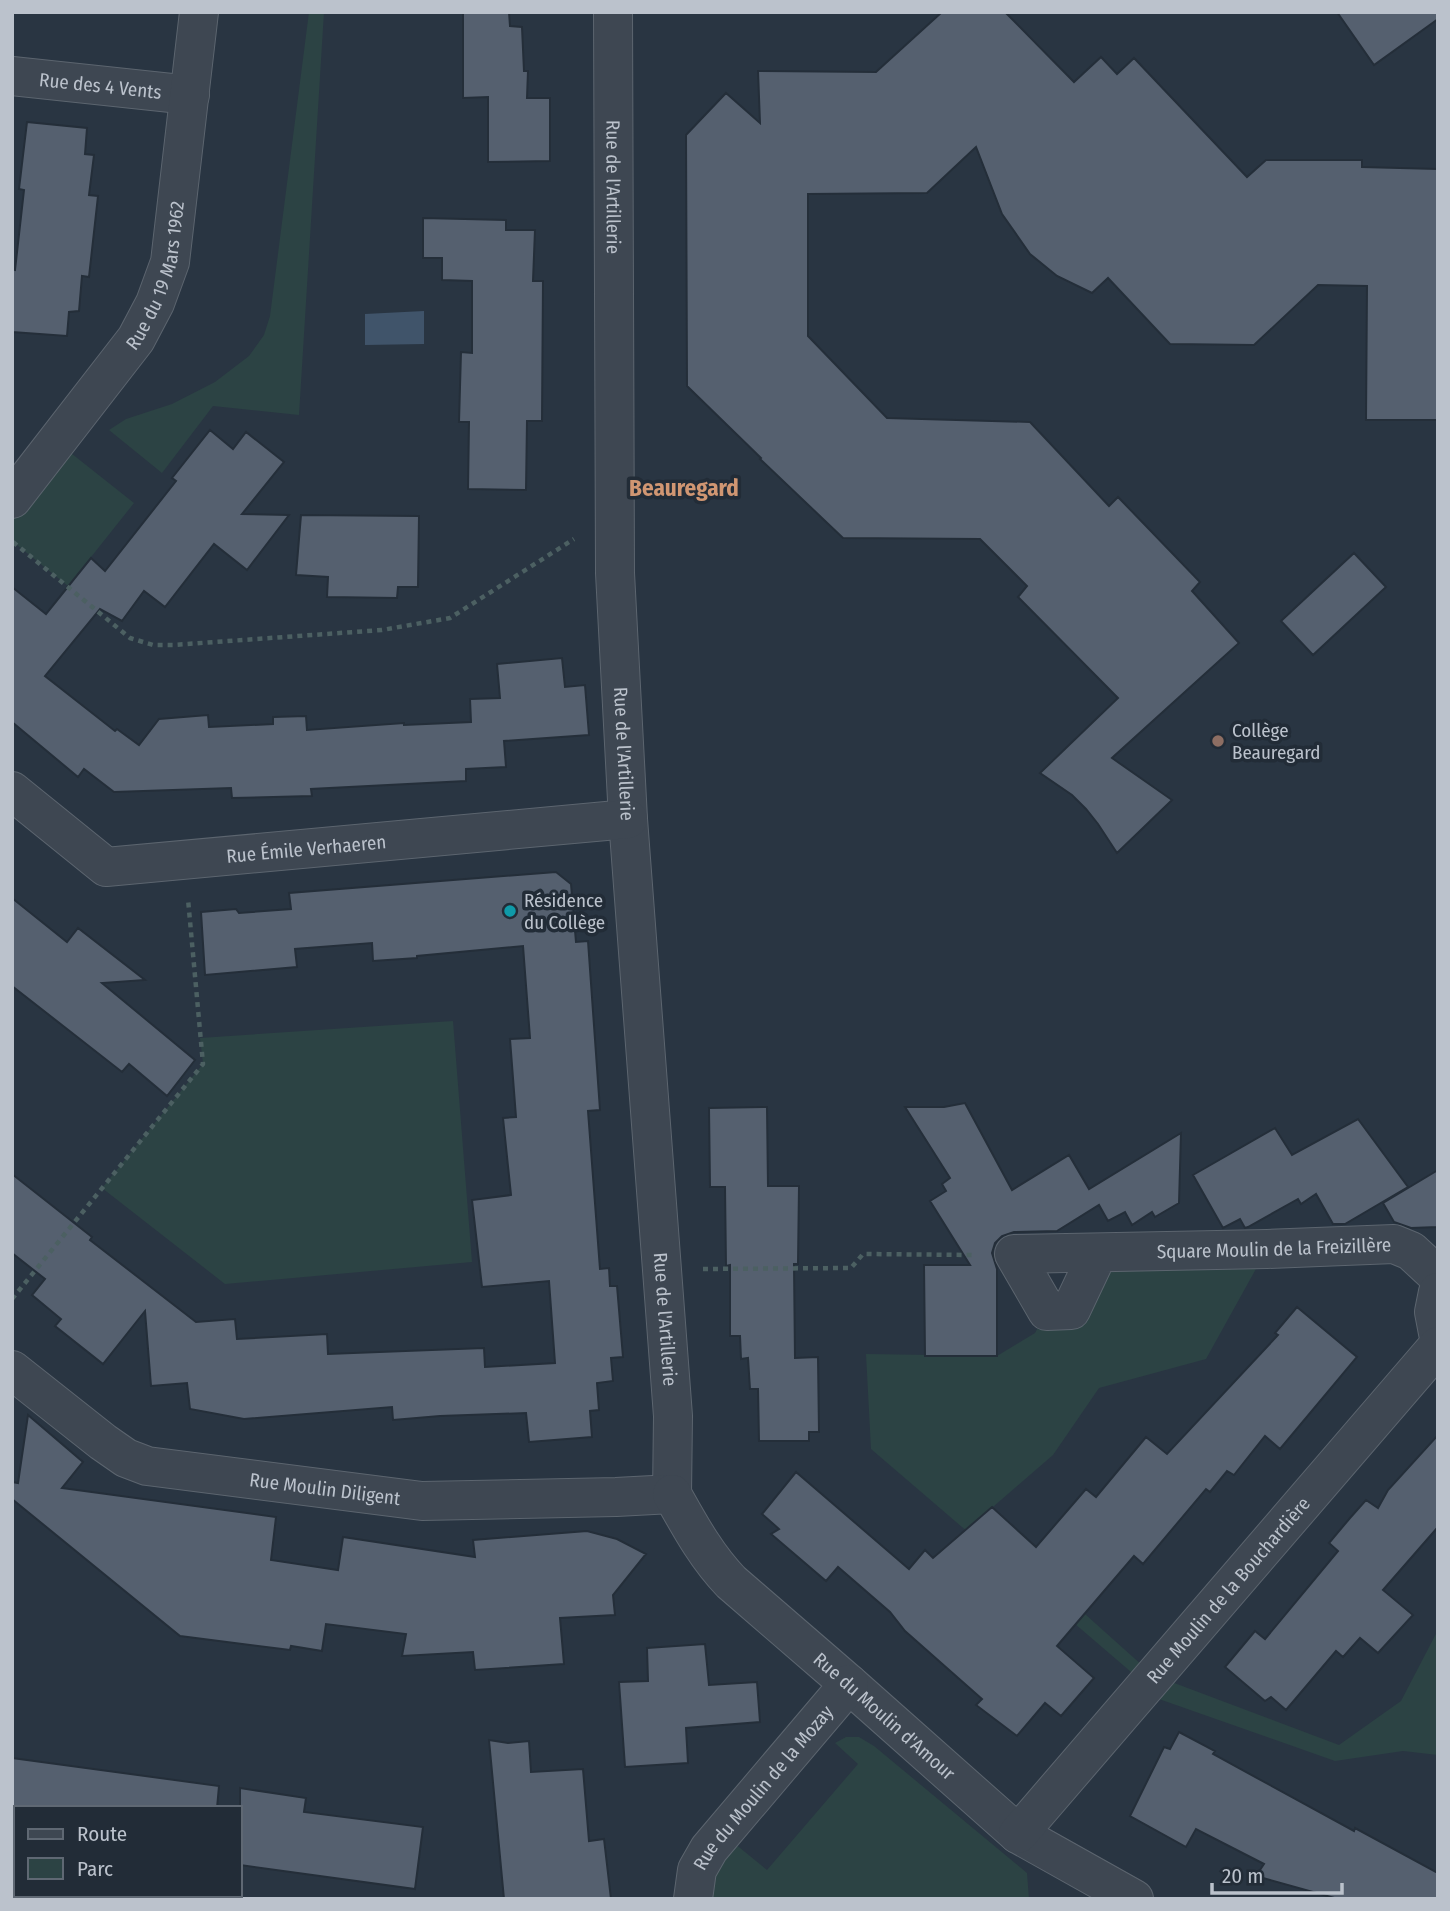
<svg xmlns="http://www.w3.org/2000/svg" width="1450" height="1911" font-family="'Fira Sans Condensed',sans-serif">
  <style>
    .green { fill: #2c4344 }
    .water { fill: #40546a }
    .building { fill: #55606f; stroke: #242e39; stroke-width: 2 }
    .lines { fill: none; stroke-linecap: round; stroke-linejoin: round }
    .minor-casing { stroke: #5c656f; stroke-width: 40 }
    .path { stroke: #4c6062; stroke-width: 4.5; stroke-dasharray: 5 5; stroke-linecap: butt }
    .minor { stroke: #3e4752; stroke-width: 38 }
    .education-dot { fill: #8d6e63; stroke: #222c37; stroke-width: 2.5 }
    .culture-dot { fill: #0f9aa8; stroke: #222c37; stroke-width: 2.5 }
    .labels { text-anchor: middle; stroke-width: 7; stroke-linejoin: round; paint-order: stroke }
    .street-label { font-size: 19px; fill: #bbc2cc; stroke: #222c37 }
    .poi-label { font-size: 19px; fill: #bbc2cc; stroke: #222c37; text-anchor: start }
    .quarter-label { font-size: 23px; font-weight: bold; fill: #d09672; stroke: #222c37 }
  </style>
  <rect width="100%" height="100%" fill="#293542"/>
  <path class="green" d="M309,12H324L299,415L213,406L162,473L109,430L126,419L172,404L215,382L249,356L264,335L270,316Z
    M57,442L134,503L68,586L12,541V499Z
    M453,1021L472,1262L225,1284L102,1188L203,1064L200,1038Z
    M1267,1249L1206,1359L1099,1388L1053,1455L979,1519L1153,1675L1339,1745L1401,1701L1438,1630V1755L1403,1751L1335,1761L1139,1692L1145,1684L871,1449L866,1354L997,1356L1035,1333L1047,1311L1098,1253Z
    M846,1737H859L874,1746L1027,1873L1029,1899H712L715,1877L734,1843L767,1870L858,1764L835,1743Z"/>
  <path class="water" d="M424,311V344L365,345V314Z"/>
  <path class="building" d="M463,12H509L510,26L522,27L524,71H528L527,98H550V161L488,162V97L463,98Z
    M942,12H1005L1074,82L1101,57L1117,74L1134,58L1247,177L1266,160H1362V167L1438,169V420H1366L1367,286L1318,285L1254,345L1170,344L1108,278L1092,293L1057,276L1030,254L1002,214L976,147L927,193L808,194V336L887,418L1030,422L1109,506L1118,497L1200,582L1192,591L1239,643L1112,758L1172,800L1117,853L1098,824L1086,809L1072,795L1040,773L1118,698L1018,597L1027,586L980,539L843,538L760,459L761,458L687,386L686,135L726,93L760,123L758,71L876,72Z
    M1337,12H1438V19L1374,65Z
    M27,122L87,128L85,154L94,155L89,195L98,196L89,277L82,276L79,311L69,312L67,336L12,332V269L15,270L24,190L19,189Z
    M423,218L506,220V230H535L533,281H543L542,421H527L526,490L468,489L469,422H459L461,352L472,353V281L442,280V258H423Z
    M210,430L233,449L246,432L284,462L242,514L289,515L247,570L214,544L165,607L144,591L122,621L100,609L45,676L115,731L117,729L139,745L159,719L208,715L209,727L273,724V717L306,716L307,730L404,723V725L471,722L470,699L500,698L497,664L562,658L565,687L585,685L589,735L504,741L506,767L466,769V781L311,789L312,796L232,798L231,788L114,792L84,769L78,777L12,722V587L46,614L91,558L105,571L176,481L172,478Z
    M301,515L419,516L418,587H398L397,598L327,597L328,577L296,575Z
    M1354,553L1386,587L1313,655L1281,621Z
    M556,872L571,884L576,942L588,941L600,1110L588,1111L600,1269L609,1268L610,1286H617L623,1357L611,1358L613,1381L597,1383L599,1410L590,1411L592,1437L529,1442L526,1413L440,1416L393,1420L392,1407L244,1419L190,1409L187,1383L151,1386L145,1311L103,1364L55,1326L61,1319L32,1295L45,1279L12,1253V1174L92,1237L90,1240L196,1322L235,1319L237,1339L327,1334L328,1354L484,1348L485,1367L555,1363L549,1281L482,1287L472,1200L511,1195L503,1118L516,1117L510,1039L530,1038L523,946L417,956V958L373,961L372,943L295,949L297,967L205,975L201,912L236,909L239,913L291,909L289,893Z
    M12,898L67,942L78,928L145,980L102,983L195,1060L167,1096L129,1064L122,1072L12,986Z
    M965,1103L1012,1190L1069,1155L1089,1189L1181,1133L1179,1203L1155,1217L1152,1212L1132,1225L1125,1212L1108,1221L1099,1205L1057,1231L1014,1232L1002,1236L995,1243L992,1253L997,1269V1356H925L924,1265H970L930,1201L946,1191L942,1184L950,1178L905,1107H944Z
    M767,1107L768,1186H799L798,1264H794L795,1358L818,1357L819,1432H809V1441H759L758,1389H750L748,1358L741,1359L740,1336H730V1265L726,1266L725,1187H710L709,1108Z
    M1358,1119L1408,1187L1345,1224H1333L1316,1194L1301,1204L1298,1199L1248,1227L1245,1228L1240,1219L1223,1228L1193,1175L1275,1128L1292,1155Z
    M1438,1170V1227L1411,1228L1394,1222L1383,1203Z
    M1297,1307L1357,1357L1280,1449L1265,1436L1234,1475L1227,1471L1210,1492L1206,1489L1143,1564L1134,1556L1057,1646L1094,1678L1061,1716L1045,1703L1017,1736L976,1705L982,1699L905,1631L890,1612L838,1567L826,1581L771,1534L779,1529L762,1514L796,1472L909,1569L925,1550L933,1558L992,1507L1036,1547L1086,1489L1096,1497L1146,1437L1167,1454L1278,1335L1275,1333Z
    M28,1415L83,1462L62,1488L276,1517L271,1560L338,1570L343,1537L475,1557L473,1540L587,1531L617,1539L646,1554L613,1595L615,1615L560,1618L564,1664L475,1670L473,1652L402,1656L406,1634L326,1624L322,1651L291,1646L290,1650L180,1636L12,1499V1482L18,1483Z
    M1438,1435V1527L1383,1590L1413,1615L1378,1653L1360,1638L1343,1657L1336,1651L1286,1710L1271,1697L1265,1701L1225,1667L1255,1631L1265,1639L1338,1551L1329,1543L1350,1518L1366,1500L1378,1508L1388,1490Z
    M705,1644L709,1685L757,1682L760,1722L686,1728L688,1763L625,1767L619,1682L648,1681L647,1648Z
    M1179,1732L1215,1751L1213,1754L1354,1831L1355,1828L1438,1873V1899H1338L1256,1876L1264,1864L1196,1829L1186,1847L1130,1816L1164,1747L1170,1749Z
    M489,1740L508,1743L529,1741L531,1772L583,1769L589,1841L604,1839L611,1899H504Z
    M12,1758L219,1786L217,1808H12Z
    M240,1788L306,1798L304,1812L423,1827L415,1889L240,1865Z"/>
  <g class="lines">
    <defs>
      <g id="minor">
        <path id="s1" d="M613,12L615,573L628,819L673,1416L672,1494"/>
        <path id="s2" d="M12,76L190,95"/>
        <path id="s3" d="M12,499L136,339L155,303L170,262L199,12"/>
        <path id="s4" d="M12,791L106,867L628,819"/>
        <path id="s5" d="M1098,1253L1071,1310L1047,1311L1014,1254L1267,1249L1394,1244L1411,1251L1438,1276"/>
        <path d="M1438,1292L1434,1312L1438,1333"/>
        <path id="s6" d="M12,1370L103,1442L126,1458L147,1466L422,1501L616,1497L672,1494"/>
        <path id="s7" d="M672,1494C690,1526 706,1556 731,1582L849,1684L1018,1834L1134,1899"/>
        <path id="s8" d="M1018,1834L1438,1346"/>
        <path d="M12,1897L15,1899"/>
        <path id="s9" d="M693,1899L697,1870L709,1849L849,1684"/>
      </g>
    </defs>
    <use href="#minor" class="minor-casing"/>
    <path class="path" d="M13,542L130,638L153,645H173L382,630L450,618L574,539
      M703,1269L851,1268L863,1254L975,1255
      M12,1299L203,1064L188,899"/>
    <use href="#minor" class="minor"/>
  </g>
  <circle class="education-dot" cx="1218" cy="741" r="7"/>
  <circle class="culture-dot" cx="510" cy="911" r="7"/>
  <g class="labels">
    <g class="street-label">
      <text dy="7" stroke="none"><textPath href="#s2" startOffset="89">Rue des 4 Vents</textPath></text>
      <text dy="7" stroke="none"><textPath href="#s1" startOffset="175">Rue de l'Artillerie</textPath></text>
      <text dy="7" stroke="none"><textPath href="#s3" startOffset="270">Rue du 19 Mars 1962</textPath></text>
      <text dy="7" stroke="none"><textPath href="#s1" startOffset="742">Rue de l'Artillerie</textPath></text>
      <text dy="7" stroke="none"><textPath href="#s4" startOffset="322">Rue Émile Verhaeren</textPath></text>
      <text dy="7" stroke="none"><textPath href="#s5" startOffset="413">Square Moulin de la Freizillère</textPath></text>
      <text dy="7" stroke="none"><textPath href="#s1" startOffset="1309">Rue de l'Artillerie</textPath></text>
      <text dy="7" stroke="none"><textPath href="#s6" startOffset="346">Rue Moulin Diligent</textPath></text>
      <text dy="7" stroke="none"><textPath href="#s8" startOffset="322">Rue Moulin de la Bouchardière</textPath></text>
      <text dy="7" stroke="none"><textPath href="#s7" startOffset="310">Rue du Moulin d'Amour</textPath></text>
      <text dy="7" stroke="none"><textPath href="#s9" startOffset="135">Rue du Moulin de la Mozay</textPath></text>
    </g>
    <g class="poi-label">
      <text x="1232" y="737">Collège<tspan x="1232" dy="22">Beauregard</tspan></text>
      <text x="524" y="907">Résidence<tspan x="524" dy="22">du Collège</tspan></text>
    </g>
    <g class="quarter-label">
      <text x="684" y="496">Beauregard</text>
    </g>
  </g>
  <rect width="1450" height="1911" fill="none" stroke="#bbc2cc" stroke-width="28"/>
  <rect x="14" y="1806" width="228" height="91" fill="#222c37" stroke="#5f6873" stroke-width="2"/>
  <rect x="28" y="1829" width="35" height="10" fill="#3e4752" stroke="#5f6873" stroke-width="2"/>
  <text x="77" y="1841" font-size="21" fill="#bbc2cc">Route</text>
  <rect x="28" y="1858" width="35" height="21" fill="#2c4344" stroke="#5f6873" stroke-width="2"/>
  <text x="77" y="1876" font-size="21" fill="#bbc2cc">Parc</text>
  <path d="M1212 1883v10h130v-10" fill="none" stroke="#bbc2cc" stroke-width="3.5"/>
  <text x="1222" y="1883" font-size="21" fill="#bbc2cc" stroke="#222c37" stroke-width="5" paint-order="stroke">20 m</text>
</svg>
